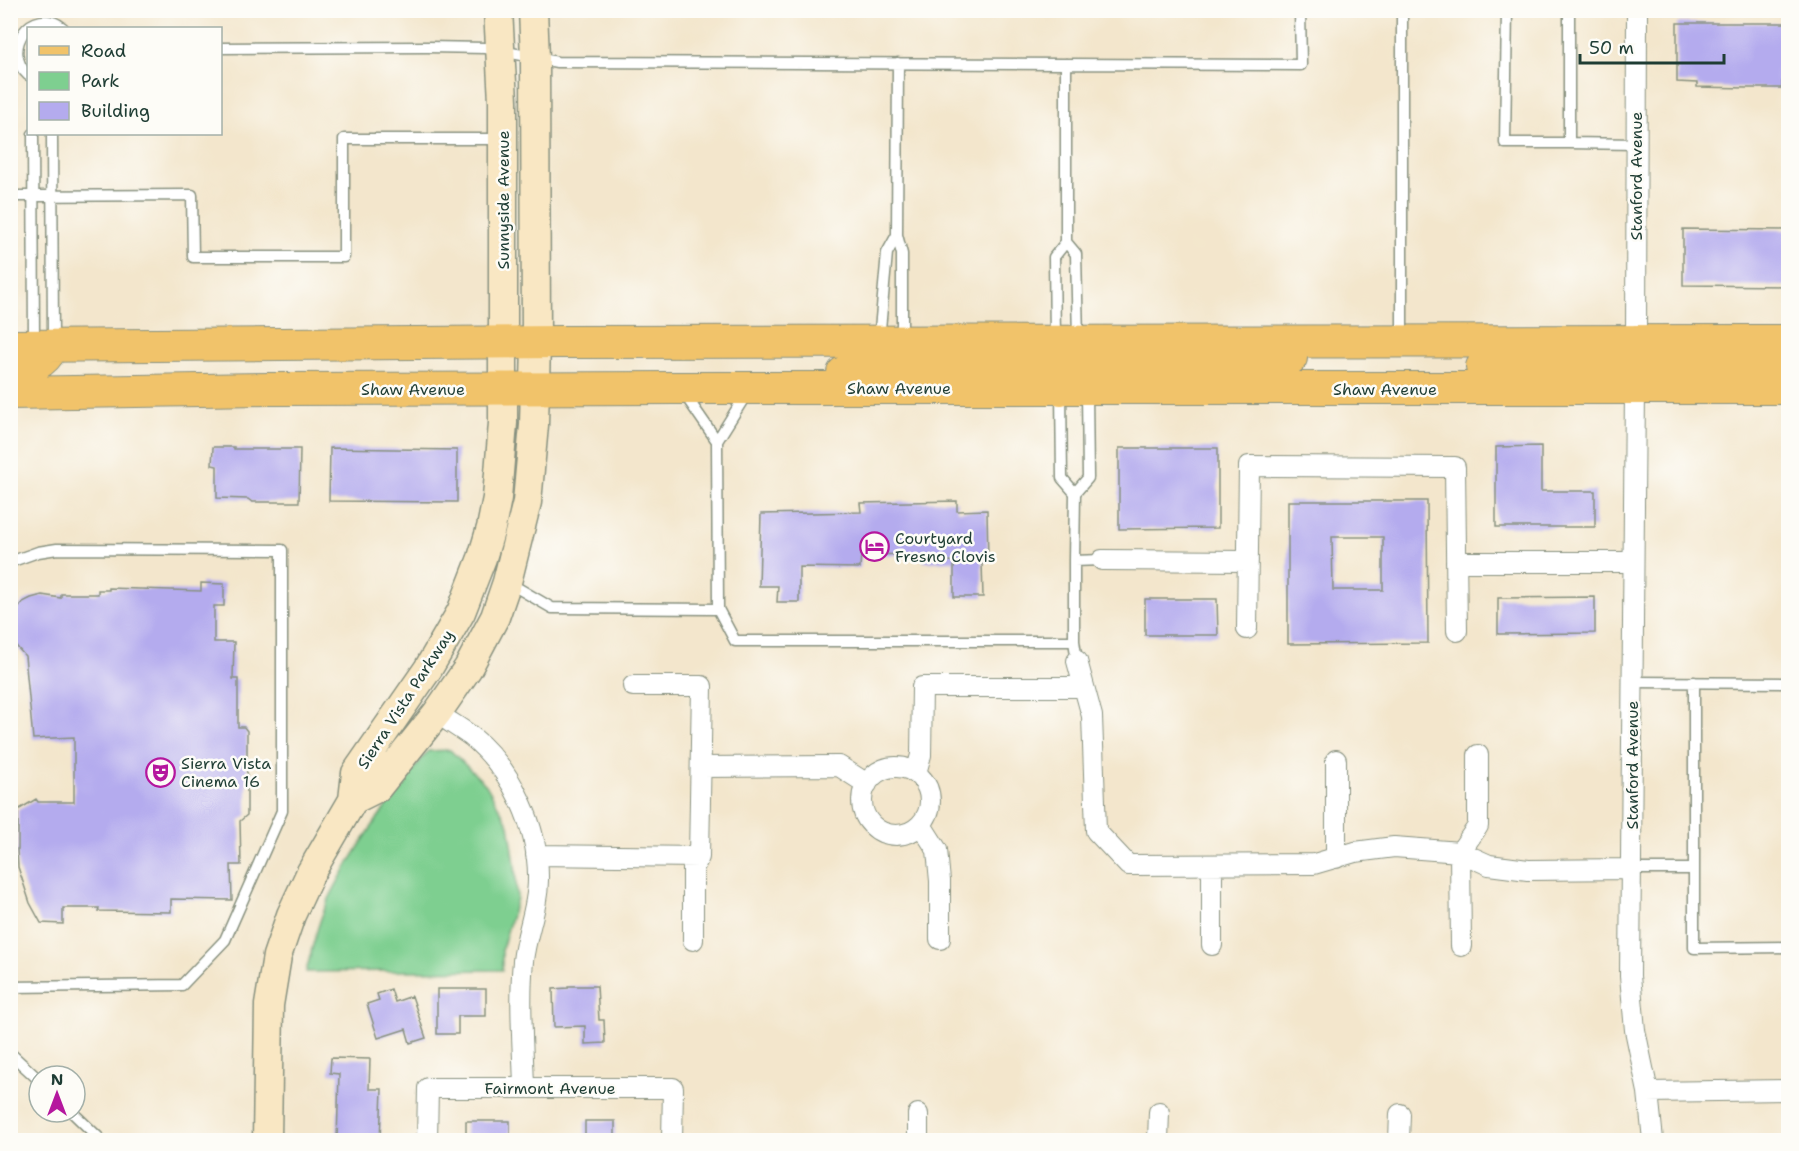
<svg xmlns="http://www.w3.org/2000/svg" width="1799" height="1151" font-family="'Shantell Sans',sans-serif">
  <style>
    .green { fill: #7ecf90; stroke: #4e8662; stroke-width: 1.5 }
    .building { fill: #b4abee; fill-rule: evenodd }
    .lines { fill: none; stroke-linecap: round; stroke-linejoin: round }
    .lane-casing { stroke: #899280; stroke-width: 13 }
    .street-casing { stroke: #899280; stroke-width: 22 }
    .secondary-casing { stroke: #899280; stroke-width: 31 }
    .primary-casing { stroke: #899280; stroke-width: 34 }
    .lane { stroke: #fff; stroke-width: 10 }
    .street { stroke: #fff; stroke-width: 20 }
    .secondary { stroke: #f9e7c3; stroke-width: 28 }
    .primary { stroke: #f1c36a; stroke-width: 32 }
    .labels { text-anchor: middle; stroke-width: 5; stroke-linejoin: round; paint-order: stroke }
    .street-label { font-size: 16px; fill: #1f3d34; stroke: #fdfcf7 }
    .poi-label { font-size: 16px; fill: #1f3d34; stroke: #fdfcf7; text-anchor: start }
  </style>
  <rect width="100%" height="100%" fill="#fdfcf7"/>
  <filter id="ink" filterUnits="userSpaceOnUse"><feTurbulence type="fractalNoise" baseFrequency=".0167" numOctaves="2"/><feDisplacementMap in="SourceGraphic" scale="12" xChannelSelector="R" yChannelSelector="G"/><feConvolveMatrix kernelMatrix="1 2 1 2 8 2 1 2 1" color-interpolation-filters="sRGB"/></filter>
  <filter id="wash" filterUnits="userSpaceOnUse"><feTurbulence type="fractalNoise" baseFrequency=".008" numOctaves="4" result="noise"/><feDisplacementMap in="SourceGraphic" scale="24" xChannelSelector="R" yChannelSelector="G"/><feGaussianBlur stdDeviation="1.35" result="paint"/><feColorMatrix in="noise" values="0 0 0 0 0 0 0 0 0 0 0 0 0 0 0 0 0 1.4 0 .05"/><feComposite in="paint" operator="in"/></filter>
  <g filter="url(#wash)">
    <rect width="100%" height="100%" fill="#f3e6cc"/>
    <path class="green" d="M450,750L486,785L509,825L515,864L517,898L502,949V970L306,972C313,945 319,917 332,893C358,843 393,795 428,751Z"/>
    <g id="blocks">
      <path class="building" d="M1677,23H1788V82H1782V88H1748L1697,87V83L1677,82Z
        M1683,229L1788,230V286L1683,285Z
        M1541,446V491H1595V527H1496V447Z
        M213,447H234V449H300L299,502H252L248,499L217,498V466L212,465Z
        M330,448L457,450V502L329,501Z
        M1119,448H1218V528L1119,529Z
        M957,501V511L987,510L988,561L982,562L983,597H954V561L924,562L921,555L861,554L860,568L799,567V602H777L778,586H759L761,514L861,512L860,503Z
        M1288,501H1427L1428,643L1288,644ZM1332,537H1383V590H1333Z
        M201,583L224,584V606H214V642H234L233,679H238V727H244L247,731V815L240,821L241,865H231L232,900L171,899V912L98,911L99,908H63V924L41,923L30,903L18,867L17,849H18V810L36,799L38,802H74V737L33,739L25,656L17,647L11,635L12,617L23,602L31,598L42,595L61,598V594H98V590H109V588L201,591Z
        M1595,597V633L1498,634V598Z
        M1145,599H1217L1218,635H1145Z
        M568,986H597L599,1020H604L605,1043L585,1044V1026L554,1027L553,989L568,988Z
        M391,989L395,1002L412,996L426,1038L410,1043L406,1029L378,1038L367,1004L379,1000L377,994Z
        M437,989H486V1016H458V1034H437Z
        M331,1058L370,1059L369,1089H382L380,1140H337L339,1074L330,1073Z
        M466,1121H510V1140H466Z
        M585,1121H615V1140H585Z"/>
    </g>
  </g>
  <g filter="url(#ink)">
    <use href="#blocks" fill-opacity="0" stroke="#899280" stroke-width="1.5"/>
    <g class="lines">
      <defs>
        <path id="lane" d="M1402,10V340
          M1507,10L1505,143H1569
          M1569,10V143L1636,144
          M220,48L427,47L486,48L557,62L1301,65L1300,10
          M898,63L897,235L902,254V338
          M1066,64V242L1076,254L1078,338
          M28,75C0,50 32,3 63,28
          M33,134L34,343
          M52,134L53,342
          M10,196L192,195L193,257H344V139H501
          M1055,339L1054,257L1066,242
          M879,340L887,253L897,235
          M683,392L717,441
          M1061,392L1062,478L1075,493
          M1087,392L1088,478L1075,493L1074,561L1102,560
          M1074,561V641L1077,661
          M10,562L38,552L57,549L282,550V811L225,940L182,985L10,987
          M509,583L552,608L718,609L735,641H1074
          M718,609L717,441L747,393
          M1632,682L1788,683
          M1694,682V948L1788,947
          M1631,869H1694
          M10,1053L39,1080
          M72,1112L101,1140"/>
        <path id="street" d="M1636,341L1637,10
          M1635,388L1630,976L1635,1030L1648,1092L1653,1140
          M1102,560L1248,561
          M1456,562H1633
          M1247,629L1249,466L1455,467L1457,631
          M1077,661L1092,716L1096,831L1128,865L1314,864L1355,852L1394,847L1460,852L1478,826V755
          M633,686H702L699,857
          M437,713C448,721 460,728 471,736C512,769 539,828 538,880C538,908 526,933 523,961C519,1003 523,1045 524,1088
          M1336,760V858
          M701,767L839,766L867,784
          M862 801a34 34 0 1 1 68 0a34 34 0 1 1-68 0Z
          M916,773L921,755L922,687H1084
          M921,825L937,850L940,881V939
          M536,855L699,857L693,869V940
          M1212,945V865
          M1461,946L1460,852L1489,865L1528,870L1631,869
          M1648,1092L1788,1090
          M427,1140L428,1088H673L672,1140
          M918,1140V1114
          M1158,1140L1159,1112
          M1399,1140L1400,1114"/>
        <path id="secondary" d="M353,800L377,788L437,713L468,668L495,617L507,582L527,502L534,425L536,343L535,58L533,10
          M267,1140L269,1005L277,956L291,915L311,872L353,800L356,773L428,669L461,612L482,558L491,528L497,498L503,423V101L498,10"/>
        <path id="primary" d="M10,346L561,342L1788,341
          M1482,367L1609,366L1623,363L1631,352L1636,341
          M10,370C31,369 44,364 53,346
          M843,373L887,366H1054C1067,360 1072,354 1078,342
          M1635,388C1639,376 1644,370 1656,364L1783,365L1788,363
          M1061,389L1077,370L1091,365H1242L1291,358
          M10,393L270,389L680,388H1788"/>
      </defs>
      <use href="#lane" class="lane-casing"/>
      <use href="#street" class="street-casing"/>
      <use href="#secondary" class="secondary-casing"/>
      <use href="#primary" class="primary-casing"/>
      <use href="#lane" class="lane"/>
      <use href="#street" class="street"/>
      <use href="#secondary" class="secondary"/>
      <use href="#primary" class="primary"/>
    </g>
  </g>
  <defs>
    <symbol id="hotel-ring" viewBox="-11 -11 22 22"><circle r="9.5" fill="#fdfcf7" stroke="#b5179e" stroke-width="1.5"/><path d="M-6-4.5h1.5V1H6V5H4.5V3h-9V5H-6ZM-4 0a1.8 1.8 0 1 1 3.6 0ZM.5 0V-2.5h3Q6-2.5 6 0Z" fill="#b5179e"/></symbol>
    <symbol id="theatre-ring" viewBox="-11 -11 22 22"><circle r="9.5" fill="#fdfcf7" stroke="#b5179e" stroke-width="1.5"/><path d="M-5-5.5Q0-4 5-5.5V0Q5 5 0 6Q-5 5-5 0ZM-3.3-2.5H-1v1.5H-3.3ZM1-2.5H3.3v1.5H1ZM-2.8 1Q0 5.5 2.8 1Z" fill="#b5179e"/></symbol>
  </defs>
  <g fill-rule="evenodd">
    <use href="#hotel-ring" x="858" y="530" width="33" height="33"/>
    <use href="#theatre-ring" x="144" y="756" width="33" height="33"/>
  </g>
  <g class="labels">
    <g class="street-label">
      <text transform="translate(1636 176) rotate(-90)" y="6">Stanford Avenue</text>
      <text transform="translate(503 200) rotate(-90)" y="6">Sunnyside Avenue</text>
      <text x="899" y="394">Shaw Avenue</text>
      <text x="413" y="395">Shaw Avenue</text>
      <text x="1385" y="395">Shaw Avenue</text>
      <text transform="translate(405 699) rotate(-57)" y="6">Sierra Vista Parkway</text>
      <text transform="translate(1632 765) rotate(-90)" y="6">Stanford Avenue</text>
      <text x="550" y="1094">Fairmont Avenue</text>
    </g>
    <g class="poi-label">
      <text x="895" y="544">Courtyard<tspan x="895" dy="18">Fresno Clovis</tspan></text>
      <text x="181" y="769">Sierra Vista<tspan x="181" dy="18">Cinema 16</tspan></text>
    </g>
  </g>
  <rect width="1799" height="1151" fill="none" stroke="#fdfcf7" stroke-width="36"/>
  <rect x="27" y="27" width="195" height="108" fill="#fdfcf7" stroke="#a4b0a9" stroke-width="1.5"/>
  <rect x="39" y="46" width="30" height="9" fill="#f1c36a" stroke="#a4b0a9" stroke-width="1.5"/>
  <text x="81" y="57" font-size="18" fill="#1f3d34">Road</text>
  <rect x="39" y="72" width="30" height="18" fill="#7ecf90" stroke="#a4b0a9" stroke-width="1.5"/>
  <text x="81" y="87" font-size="18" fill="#1f3d34">Park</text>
  <rect x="39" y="102" width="30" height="18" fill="#b4abee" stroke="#a4b0a9" stroke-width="1.5"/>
  <text x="81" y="117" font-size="18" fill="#1f3d34">Building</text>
  <g transform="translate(57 1094)"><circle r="28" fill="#fdfcf7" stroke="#a4b0a9" stroke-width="1.5"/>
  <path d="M0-4.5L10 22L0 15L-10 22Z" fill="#b5179e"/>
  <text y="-9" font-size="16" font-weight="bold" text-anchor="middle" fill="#1f3d34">N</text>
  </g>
  <path d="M1580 54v9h144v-9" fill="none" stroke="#1f3d34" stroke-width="3"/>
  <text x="1589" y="54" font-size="18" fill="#1f3d34" stroke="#fdfcf7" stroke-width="4.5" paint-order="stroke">50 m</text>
</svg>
